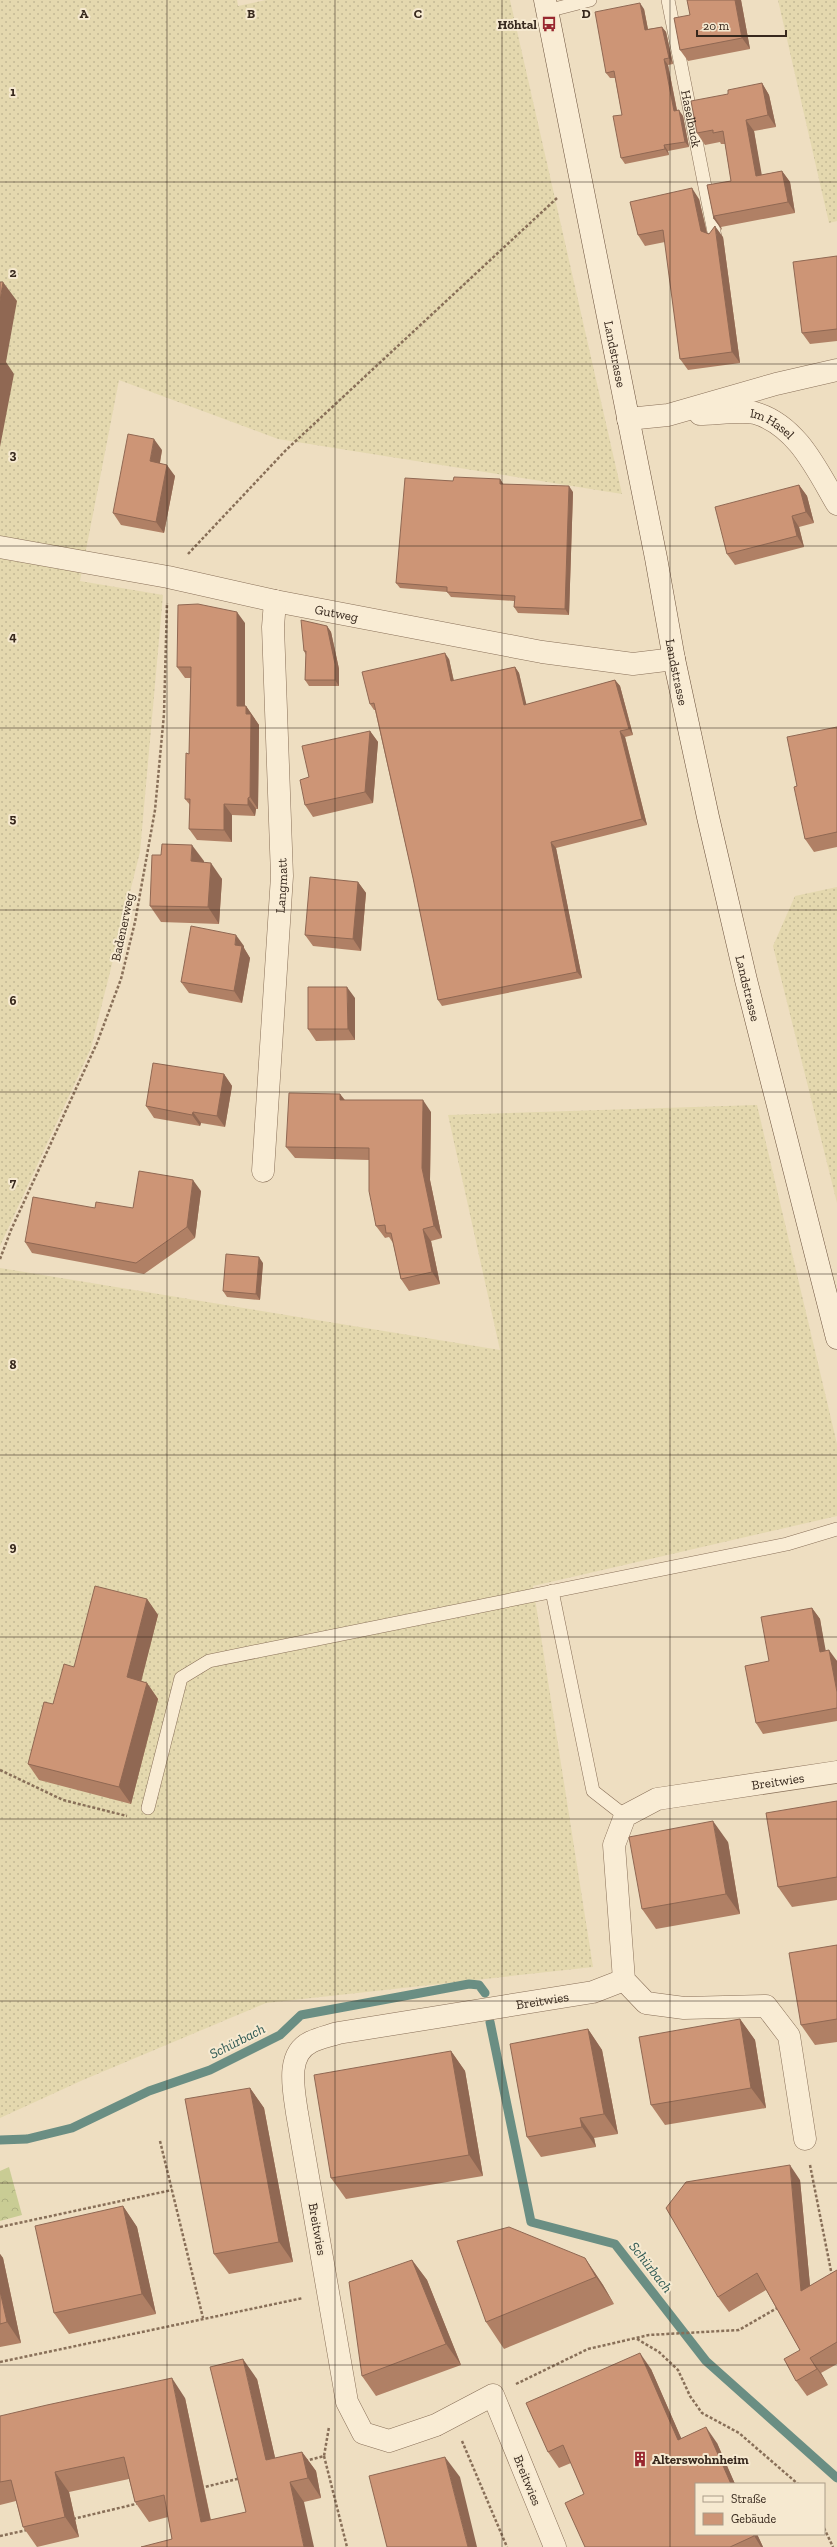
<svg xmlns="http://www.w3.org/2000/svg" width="837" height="2547" font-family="'Zilla Slab',serif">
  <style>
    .farmland { fill: url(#farmland-dots) }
    .forest { fill: url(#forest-crowns) }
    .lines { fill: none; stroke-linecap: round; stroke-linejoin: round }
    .stream { stroke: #6a8e83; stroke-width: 9 }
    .service-casing { stroke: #886f58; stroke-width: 14 }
    .minor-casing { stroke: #886f58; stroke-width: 23 }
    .secondary-casing { stroke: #6a503b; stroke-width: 23 }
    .path { stroke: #886f58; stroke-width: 2.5; stroke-dasharray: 3 2; stroke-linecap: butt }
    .service { stroke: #f9ecd4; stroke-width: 13 }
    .minor { stroke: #f9ecd4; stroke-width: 22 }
    .secondary { stroke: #f9ecd4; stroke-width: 22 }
    .wall { fill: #b08065 }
    .shaded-wall { fill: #906853 }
    .building { fill: #cd9576; stroke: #906853 }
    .grid { fill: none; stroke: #37281d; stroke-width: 1; stroke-opacity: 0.55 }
    .labels { text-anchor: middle; stroke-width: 4; stroke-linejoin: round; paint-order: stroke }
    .poi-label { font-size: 13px; font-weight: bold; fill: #37281d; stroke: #f6e9d0; text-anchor: end }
    .street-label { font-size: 13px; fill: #37281d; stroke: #f6e9d0 }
    .water-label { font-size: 14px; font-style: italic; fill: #2c5752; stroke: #f6e9d0 }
    .grid-label { font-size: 13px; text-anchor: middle; font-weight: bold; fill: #37281d; stroke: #f6e9d0; stroke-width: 4; stroke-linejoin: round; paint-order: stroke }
  </style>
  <defs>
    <pattern id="farmland-dots" width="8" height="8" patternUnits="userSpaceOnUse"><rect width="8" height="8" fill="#e4d8ae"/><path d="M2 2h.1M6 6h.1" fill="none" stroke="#c4b995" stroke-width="1.8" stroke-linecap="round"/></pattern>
    <pattern id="forest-crowns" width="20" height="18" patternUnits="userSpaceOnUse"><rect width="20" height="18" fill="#c9cc94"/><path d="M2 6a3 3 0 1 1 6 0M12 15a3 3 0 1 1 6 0" fill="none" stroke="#adaf7f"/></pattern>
  </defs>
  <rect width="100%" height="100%" fill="#eedec1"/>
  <path class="farmland" d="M0,0H237L238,6L266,0H510L622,494L278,439L119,380L80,581L163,595L140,852L91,1048L0,1246Z
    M778,0H837V221L829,223Z
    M837,887V1203L773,946L795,896Z
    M757,1105L837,1444V1516L533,1586L593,1967L266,2003L83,2080L0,2118V1268L500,1350L448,1115Z"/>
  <path class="forest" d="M9,2167L22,2215L0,2221V2171Z"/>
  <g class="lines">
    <path class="stream" d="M490,2022L531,2222L615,2244L706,2361L837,2478
      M0,2140L27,2139L72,2128L149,2091L210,2070L280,2035L301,2015L469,1984L479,1985L485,1993"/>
    <defs>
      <g id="service">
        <path id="s1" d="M668,0L715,237"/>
        <path d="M547,11L590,0"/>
        <path d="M552,1591L593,1791L625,1816"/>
        <path d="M148,1808L181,1678L209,1661L787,1544L837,1529"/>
      </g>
      <g id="minor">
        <path id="s2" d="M700,414C715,414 742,410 755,413C797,425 817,470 837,504"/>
        <path d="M628,419L668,415L776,384L837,370"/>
        <path id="s3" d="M0,547L168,577L275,601L542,652L633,664L674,659"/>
        <path id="s4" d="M263,1171L282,876L273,627L275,601"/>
        <path id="s5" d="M805,2139L789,2036L766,2006L684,2008L646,2003L624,1980L614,1845L625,1816L657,1799L837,1772"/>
        <path id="s6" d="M555,2547L493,2395L436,2425L389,2441L363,2433L347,2402L297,2113C294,2091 285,2054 311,2042C319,2038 329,2036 338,2033L593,1992L624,1980"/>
      </g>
      <g id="secondary">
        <path id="s7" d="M545,0L656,558L674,659L708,817L746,980L837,1338"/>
      </g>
    </defs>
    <use href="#service" class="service-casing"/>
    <use href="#minor" class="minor-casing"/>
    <use href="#secondary" class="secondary-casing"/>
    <path class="path" d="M188,554L286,450L557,198
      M0,1259L11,1230L97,1043L121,979L135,922L155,810L164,714L167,603
      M0,1770L63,1800L127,1816
      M160,2141L203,2318
      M810,2165L832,2276
      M0,2227L172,2190
      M637,2339L659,2352L678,2370L690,2396L702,2413L739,2433L798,2484
      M0,2362L303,2298
      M516,2384L588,2349L649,2335L739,2330L779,2307
      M462,2441L507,2547
      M324,2456L347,2547
      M305,2461L324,2456L329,2427
      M201,2488L241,2478
      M73,2519L140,2503
      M824,2528L833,2547
      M0,2536L27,2530"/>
    <use href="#service" class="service"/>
    <use href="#minor" class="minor"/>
    <use href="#secondary" class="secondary"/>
  </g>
  <path class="wall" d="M687,0H741L750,49L688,61L680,50L690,15Z
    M644,9L648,29L662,27L666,32L673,64L668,65L677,110L683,116L689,147L668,151L669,155L625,164L621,158L622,115L615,78H610L606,73Z
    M762,83L769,95L776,127L754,131L761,175L782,171L790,182L795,213L721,227L722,230L714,219L707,185L731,181L725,144H721L720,142L705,145L697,133L728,94Z
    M699,199L707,233L723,237L740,363L688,370L680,359L665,242L645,246L638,235Z
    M837,256V341L810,344L802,333Z
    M162,450L160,463L175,476L164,533L121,525L113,513Z
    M500,479L503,484L573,492L569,615L518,613L514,607V601L451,597L447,592L400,588L396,583L453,481Z
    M799,485L807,496L814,523L799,527L804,547L735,565L727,554Z
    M245,623V706H246L259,725L258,809H256L255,816L232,815V842L197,840L189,829L190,805L185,799L189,754L191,678H185L177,667Z
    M327,626L331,632L339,669V686H309L305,680L306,655L304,651Z
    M449,659L454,681L515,667L519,673L526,705L615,680L620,686L633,735L625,737L647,825L556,848L582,978L442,1006L438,1000L413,878L375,710H374L370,704Z
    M837,727V847L814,852L805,839Z
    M370,731L378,742L373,803L313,817L305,805L309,777Z
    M204,861V863L222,879L219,924L161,922L150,906Z
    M358,882L366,893L361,951L313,946L305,935Z
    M244,946V948L250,958L242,1003L189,993L181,982Z
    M355,998V1040L316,1041L308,1029Z
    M224,1074L232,1086L225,1127L201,1123L200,1126L154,1118L146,1106Z
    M340,1094L345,1100L431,1112L430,1180L442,1238L431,1241L440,1284L409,1291L401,1279L393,1243L389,1237L385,1238L376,1226L369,1160L295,1158L286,1147Z
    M201,1191L195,1238L144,1274L32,1253L25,1242L95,1208H133Z
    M263,1263L260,1300L227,1297L223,1291Z
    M147,1599L158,1615L141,1681L147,1683L158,1699L131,1804L39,1780L28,1764L53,1704L74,1667Z
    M812,1608L820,1619L825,1651L837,1661V1721L763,1734L756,1723L769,1661Z
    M837,1801V1900L792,1907L778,1887Z
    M728,1842L740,1914L656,1929L642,1909Z
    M837,1945V2042L815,2045L801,2025Z
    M740,2019L755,2040L766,2108L665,2125L651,2105Z
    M588,2029L602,2050L618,2134L594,2138L596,2147L541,2157L527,2137Z
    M451,2051L465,2071L483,2176L346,2199L331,2178Z
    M250,2088L264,2108L293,2262L229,2274L214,2254Z
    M800,2180L810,2286L837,2270V2364L821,2373L828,2385L807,2396L796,2381L800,2350L766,2290L729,2312L718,2297Z
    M123,2206L137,2227L156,2314L69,2334L54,2313Z
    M0,2254L3,2258L21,2343L0,2347Z
    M585,2258L603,2285L614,2304L504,2349L486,2322Z
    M412,2260L427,2280L461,2365L376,2396L362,2376Z
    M651,2369L681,2438L717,2443L735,2484H696V2534H757L763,2547H585L584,2494L571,2463L559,2468L548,2452Z
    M257,2379L275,2458L302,2452L316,2471L321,2498L304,2502L172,2539L168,2517L149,2522L135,2502L129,2479L69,2492L79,2537L37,2547L23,2527L16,2501L0,2505V2416L185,2398L211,2520L246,2512Z"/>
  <path class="shaded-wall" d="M735,0H741L750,49L742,38Z
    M640,3L644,9L649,35L645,30Z
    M662,27L666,32L673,64L669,58Z
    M664,59L668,65L678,116L674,111Z
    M762,83L769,95L776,127L768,115Z
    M679,110L683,116L689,147L685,142Z
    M746,120L754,131L764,187L756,176Z
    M664,145L668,151L669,155L665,149Z
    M782,171L790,182L795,213L788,202Z
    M692,188L699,199L709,242L701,231Z
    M714,216L721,227L722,230L714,219Z
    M715,226L723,237L740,363L732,352Z
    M3,282L17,301L6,362L14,374L0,447V301Z
    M154,439L162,450L158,473L150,461Z
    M167,465L175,476L164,533L156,522Z
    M500,479L504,485L500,484Z
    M799,485L807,496L814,523L806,512Z
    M569,486L573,492L569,615L565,609Z
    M792,516L799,527L804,547L797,536Z
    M237,612L245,623V717L237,706Z
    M327,626L331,632L339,669V686L335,680Z
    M445,653L449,659L455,687L451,681Z
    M515,667L519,673L528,711L524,705Z
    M615,680L620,686L633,735L629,729Z
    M246,706L259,725L258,809L250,797Z
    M370,731L378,742L373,803L365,792Z
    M620,731L625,737L647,825L642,819Z
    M248,798L256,809L255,816L248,805Z
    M224,804L232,815V842L224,830Z
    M551,842L556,848L582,978L577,972Z
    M192,845L204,861L203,878L191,861Z
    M211,863L222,879L219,924L208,907Z
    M358,882L366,893L361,951L353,939Z
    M236,935L244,946V948L250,958L242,1003L234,991L235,945Z
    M347,987L355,998V1040L348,1029Z
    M224,1074L232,1086L225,1127L217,1116Z
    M340,1094L349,1106L340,1100Z
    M423,1100L431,1112L430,1180L442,1238L434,1226L422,1168Z
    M193,1112L201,1123L200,1126L192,1115Z
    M193,1180L201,1191L195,1238L187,1227Z
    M423,1229L431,1241L440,1284L432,1272Z
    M259,1257L263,1263L260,1300L256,1294Z
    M147,1599L158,1615L138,1694L127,1677Z
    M812,1608L820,1619L828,1663L820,1652Z
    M829,1650L837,1661V1692Z
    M147,1683L158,1699L131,1804L119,1787Z
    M713,1821L728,1842L740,1914L726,1894Z
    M740,2019L755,2040L766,2108L751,2088Z
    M588,2029L602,2050L618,2134L604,2114Z
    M451,2051L465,2071L483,2176L469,2155Z
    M250,2088L264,2108L293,2262L279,2242Z
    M580,2118L594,2138L596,2147L582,2127Z
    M790,2165L800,2180L812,2306L801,2291Z
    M123,2206L137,2227L156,2314L142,2294Z
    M0,2254L3,2258L21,2343L7,2322L0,2291Z
    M585,2258L603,2285L614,2304L596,2277Z
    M412,2260L427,2280L461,2365L446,2344Z
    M640,2353L651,2369L689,2456L678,2440Z
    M810,2358L821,2373L828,2385L817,2369Z
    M243,2359L257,2379L280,2479L266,2460Z
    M172,2378L185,2398L215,2541L201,2522Z
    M706,2427L717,2443L735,2484H731Z
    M302,2452L316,2471L321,2498L308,2478Z
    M445,2457L460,2477L477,2547H468Z
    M55,2472L69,2492L79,2537L65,2517Z
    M290,2482L304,2502L314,2547H304Z
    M753,2534H757L763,2547H761Z"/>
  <path class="building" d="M687,0H735L742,38L680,50L674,18L690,15Z
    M640,3L645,30L662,27L669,58L664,59L674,111L679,110L685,142L664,145L665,149L621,158L613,116L622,115L614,71L606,73L595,12Z
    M762,83L768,115L746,120L756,176L782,171L788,202L714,216V219L707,185L731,181L723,131L713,133V130L697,133L691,101L728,94V90Z
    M692,188L701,231L709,234L715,226L732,352L680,359L663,230L638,235L630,202Z
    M837,256V329L802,333L793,262Z
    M0,282H3L0,301Z
    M128,434L154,439L150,461L167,465L156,522L113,513Z
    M454,477L500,479V484L569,486L565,609L514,607L515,596L447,592V587L396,583L405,478L453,481Z
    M799,485L806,512L792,516L797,536L727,554L715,507Z
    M198,604L237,612V706H246V714H251L250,797L248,798V805L224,804V830L189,829L190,799H185L186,753L189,754L191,667H177L178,605Z
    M301,620L327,626L335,664V680H305L306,651H304Z
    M445,653L451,681L515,667L524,705L615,680L629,729L620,731L642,819L551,842L577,972L438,1000L413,878L374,703L370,704L362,672Z
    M837,727V832L805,839L794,787L797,786L787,737Z
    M370,731L365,792L305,805L300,780L309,777L302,746Z
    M162,844L192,845L191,861L211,863L208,907L150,906L152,855H161Z
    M310,877L358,882L353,939L305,935Z
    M191,926L236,935L235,945L242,946L234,991L181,982Z
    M308,987H347L348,1029H308Z
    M153,1063L224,1074L217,1116L193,1112L192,1115L146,1106Z
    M289,1093L340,1094V1100H423L422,1168L434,1226L423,1229L432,1272L401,1279L391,1233H386L385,1225L376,1226L369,1191V1148L286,1147Z
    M139,1171L193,1180L187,1227L136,1263L25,1242L33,1197L95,1208L96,1202L133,1208Z
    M226,1254L259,1257L256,1294L223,1291Z
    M95,1586L147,1599L127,1677L147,1683L119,1787L28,1764L44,1702L53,1704L64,1664L74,1667Z
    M812,1608L820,1652L829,1650L837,1692V1708L756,1723L745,1666L769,1661L761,1617Z
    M837,1801V1877L778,1887L766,1813Z
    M713,1821L726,1894L642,1909L629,1837Z
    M837,1945V2019L801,2025L789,1953Z
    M740,2019L751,2088L651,2105L639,2037Z
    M588,2029L604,2114L580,2118L582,2127L527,2137L510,2044Z
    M451,2051L469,2155L331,2178L314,2075Z
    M250,2088L279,2242L214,2254L185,2099Z
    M790,2165L801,2291L837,2270V2342L810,2358L817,2369L796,2381L784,2359L800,2350L757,2273L718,2297L666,2208L686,2182Z
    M123,2206L142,2294L54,2313L35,2226Z
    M509,2227L585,2258L596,2277L486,2322L457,2241Z
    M412,2260L446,2344L362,2376L349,2282Z
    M0,2291L7,2322L0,2324Z
    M640,2353L678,2440L706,2427L731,2484H696V2534H753L754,2536L730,2547H585L565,2503L584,2494L563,2445L548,2452L526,2403Z
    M243,2359L266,2460L302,2452L308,2478L290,2482L304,2547H141L172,2539L164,2495L135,2502L124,2457L55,2472L65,2517L23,2527L11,2480L0,2482V2416L47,2405L172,2378L201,2522L246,2512L210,2367Z
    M445,2457L468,2547H387L369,2476Z"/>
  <path class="grid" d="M167,0V2547M335,0V2547M502,0V2547M670,0V2547M0,182H837M0,364H837M0,546H837M0,728H837M0,910H837M0,1092H837M0,1274H837M0,1455H837M0,1637H837M0,1819H837M0,2001H837M0,2183H837M0,2365H837"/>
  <defs>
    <symbol id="bus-bare" viewBox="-9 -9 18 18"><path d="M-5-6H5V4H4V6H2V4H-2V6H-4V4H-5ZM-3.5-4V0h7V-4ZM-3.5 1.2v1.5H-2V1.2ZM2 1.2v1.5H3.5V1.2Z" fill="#98272f" stroke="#f6e9d0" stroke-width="2.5" paint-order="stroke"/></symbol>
    <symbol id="building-bare" viewBox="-9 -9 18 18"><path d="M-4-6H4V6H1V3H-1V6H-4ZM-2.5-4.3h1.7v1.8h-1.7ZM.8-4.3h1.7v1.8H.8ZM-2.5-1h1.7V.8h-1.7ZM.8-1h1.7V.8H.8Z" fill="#98272f" stroke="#f6e9d0" stroke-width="2.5" paint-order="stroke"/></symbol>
  </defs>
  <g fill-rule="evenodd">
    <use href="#bus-bare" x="538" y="13" width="22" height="22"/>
    <use href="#building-bare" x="629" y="2448" width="22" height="22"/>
  </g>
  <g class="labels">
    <g class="poi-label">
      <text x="537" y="29">Höhtal</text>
      <text x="652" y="2464" text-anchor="start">Alterswohnheim</text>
    </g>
    <g class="street-label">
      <text dy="5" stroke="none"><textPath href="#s1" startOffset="121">Haselbuck</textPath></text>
      <text dy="5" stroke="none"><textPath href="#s7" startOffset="361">Landstrasse</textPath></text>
      <text dy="5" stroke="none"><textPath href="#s2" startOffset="75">Im Hasel</textPath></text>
      <text dy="5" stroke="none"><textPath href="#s3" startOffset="343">Gutweg</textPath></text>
      <text dy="5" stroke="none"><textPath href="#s7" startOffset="685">Landstrasse</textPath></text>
      <text dy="5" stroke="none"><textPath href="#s4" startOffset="286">Langmatt</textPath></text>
      <text transform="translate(122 927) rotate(-78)" y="5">Badenerweg</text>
      <text dy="5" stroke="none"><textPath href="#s7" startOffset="1009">Landstrasse</textPath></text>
      <text dy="5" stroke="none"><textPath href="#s5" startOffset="619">Breitwies</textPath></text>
      <text dy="5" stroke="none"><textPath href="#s6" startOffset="947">Breitwies</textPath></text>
      <text transform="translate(318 2229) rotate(80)" y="5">Breitwies</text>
      <text transform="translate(528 2480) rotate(68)" y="5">Breitwies</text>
    </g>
    <g class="water-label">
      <text transform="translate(237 2041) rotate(-27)" y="5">Schürbach</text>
      <text transform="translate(651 2267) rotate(52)" y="5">Schürbach</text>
    </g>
  </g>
  <g class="grid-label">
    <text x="84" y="18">A</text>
    <text x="251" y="18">B</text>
    <text x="418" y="18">C</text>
    <text x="586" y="18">D</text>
    <text x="13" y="96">1</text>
    <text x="13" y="277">2</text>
    <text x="13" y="459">3</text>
    <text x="13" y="641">4</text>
    <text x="13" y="823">5</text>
    <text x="13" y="1005">6</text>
    <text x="13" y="1187">7</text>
    <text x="13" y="1369">8</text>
    <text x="13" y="1551">9</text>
  </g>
  <rect x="695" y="2483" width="130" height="52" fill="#f6e9d0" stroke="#aa9c88"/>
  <rect x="703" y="2496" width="20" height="6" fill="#f9ecd4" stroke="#aa9c88"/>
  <text x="731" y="2503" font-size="12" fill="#37281d">Straße</text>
  <rect x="703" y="2513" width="20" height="12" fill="#cd9576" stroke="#aa9c88"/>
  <text x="731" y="2523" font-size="12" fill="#37281d">Gebäude</text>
  <path d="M697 30v6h89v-6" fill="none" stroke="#37281d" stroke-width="2"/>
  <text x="703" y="30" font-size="12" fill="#37281d" stroke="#f6e9d0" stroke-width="3" paint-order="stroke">20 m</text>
</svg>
